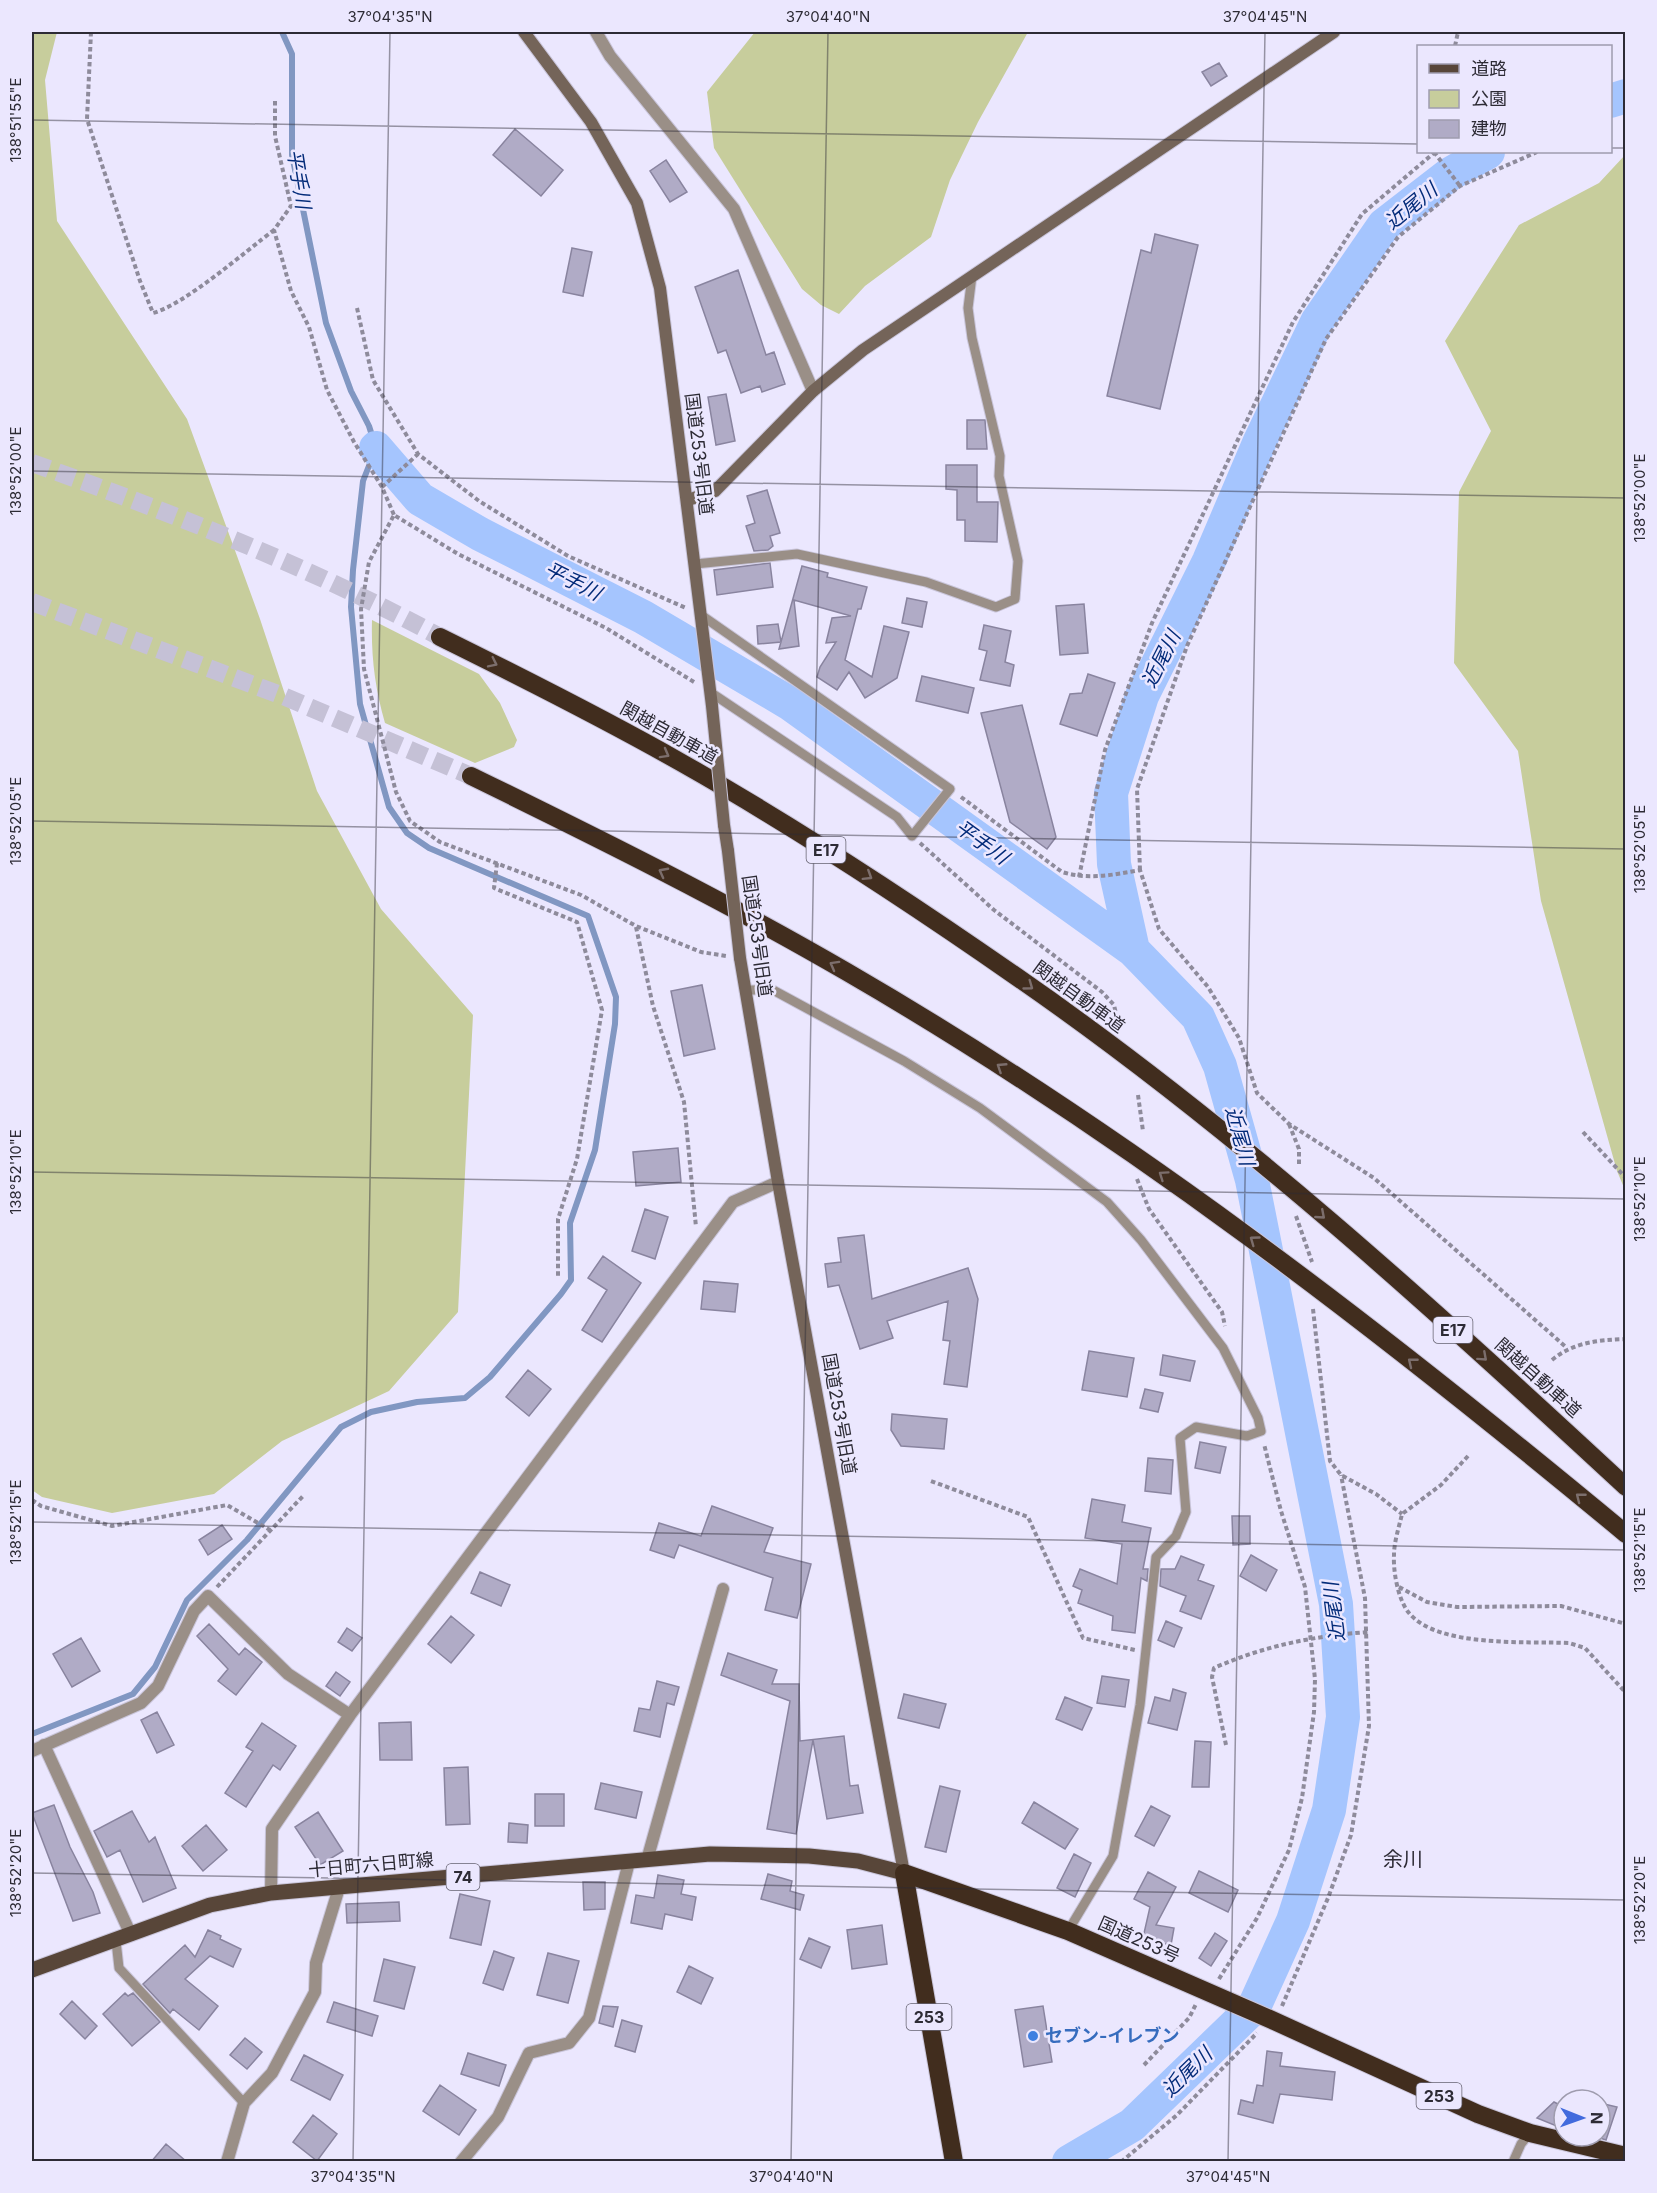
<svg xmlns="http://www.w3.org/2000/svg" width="1657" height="2193" font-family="Inter,'Noto Sans JP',sans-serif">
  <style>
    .green { fill: #c7cd9c }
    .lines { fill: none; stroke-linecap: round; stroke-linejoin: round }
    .stream { stroke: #8197c2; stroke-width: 6 }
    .river { stroke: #a5c5fe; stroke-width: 34 }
    .building { fill: #b0abc6; stroke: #89849f; stroke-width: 1.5 }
    .highway-tunnel { stroke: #c5c1d6; stroke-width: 18; stroke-dasharray: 18 9; stroke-linecap: butt }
    .lane-casing { stroke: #c9c5da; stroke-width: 11 }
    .street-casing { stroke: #c9c5da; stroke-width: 14 }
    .secondary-casing { stroke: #c9c5da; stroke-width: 14 }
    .primary-casing { stroke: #c9c5da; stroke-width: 17 }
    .highway-casing { stroke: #c9c5da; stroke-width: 20 }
    .path { stroke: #8e8b9b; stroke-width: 4; stroke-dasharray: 4.5 3; stroke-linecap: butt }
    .lane { stroke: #9a8f87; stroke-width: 9 }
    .street { stroke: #9a8f87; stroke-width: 12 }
    .secondary { stroke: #746459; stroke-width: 12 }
    .primary { stroke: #584639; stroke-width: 15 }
    .highway { stroke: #412d1e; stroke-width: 18 }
    .secondary-bridge-casing { stroke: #c9c5da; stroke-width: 14; stroke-linecap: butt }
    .secondary-bridge { stroke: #746459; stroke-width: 12 }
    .oneway { stroke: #7c6e6c }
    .ticks { fill: none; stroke: #2d2b35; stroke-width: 1.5; stroke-opacity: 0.45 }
    .shop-dot { fill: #3f7fe0; stroke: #ebe7fe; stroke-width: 2 }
    .labels { text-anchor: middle; stroke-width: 5; stroke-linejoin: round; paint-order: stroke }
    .shield { fill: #ebe7fe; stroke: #666371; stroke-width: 1.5 }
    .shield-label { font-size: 16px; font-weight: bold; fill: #2d2b35 }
    .street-label { font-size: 18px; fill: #2d2b35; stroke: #ebe7fe }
    .shop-label { font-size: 18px; font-weight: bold; fill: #366cbe; stroke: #ebe7fe; text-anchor: start }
    .water-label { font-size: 20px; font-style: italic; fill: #032b79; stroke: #ebe7fe }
    .neighbourhood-label { font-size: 20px; fill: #2d2b35; stroke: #ebe7fe }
    .neatline { fill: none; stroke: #2d2b35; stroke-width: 2 }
    .ticks-label { font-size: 15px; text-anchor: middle; fill: #2d2b35 }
  </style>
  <rect width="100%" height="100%" fill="#ebe7fe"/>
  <path class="green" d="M32,32H57L45,80L57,221L187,419L260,619L317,791L381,909L473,1015L458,1312L389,1391L282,1441L214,1494L112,1513L42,1497L32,1490Z
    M755,32H1028L978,122L950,180L931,237L865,286L839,314L821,305L802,289L714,148L707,92Z
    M1625,155V1190L1617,1171L1541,901L1518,751L1454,663L1459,492L1491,431L1445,341L1519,225L1599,183Z
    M372,620L479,674L500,703L517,740L514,747L475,763L385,723C375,688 371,657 372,620Z"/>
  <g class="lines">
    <path class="stream" d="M32,1734L133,1694L155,1667L187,1600L247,1540L341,1427L371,1412L417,1402L465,1398L490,1377L561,1294L571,1280L570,1223L595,1150L615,1024L616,997L588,916L429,848L407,833L389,807L360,704L351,607L353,570L363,481L376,448L369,426L351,391L326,323L292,155V54L282,32"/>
    <path class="river" d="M1610,101L1626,96
      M376,448L420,499L480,534L643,617L789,703L1133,950
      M1069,2162L1132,2125L1254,2007L1293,1921L1329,1810L1343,1717L1336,1604L1252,1180L1220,1066L1198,1017L1133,950L1114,864L1111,793L1142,696L1209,561L1260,441L1317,322L1384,225L1450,174L1488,152"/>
  </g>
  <path class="building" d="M1219,63L1227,76L1211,86L1202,72Z
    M515,129L563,170L541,196L493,155Z
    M666,160L687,192L670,202L650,171Z
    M1155,234L1198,245L1160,409L1107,396L1141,250L1151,253Z
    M572,248L592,252L583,296L563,292Z
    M738,270L766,355L774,352L785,384L762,392L760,386L741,393L726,350L718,353L695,287Z
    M726,394L735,441L716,445L708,397Z
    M967,420H985L987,449H967Z
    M946,465H977V502H998L997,542L965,541V520H957V490L946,489Z
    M767,490L780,533L770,536L773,546L768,550L754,551L746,526L755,523L747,496Z
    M770,563L773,587L717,595L714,570Z
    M802,566L828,573L827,577L867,587L861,609H858L845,660L872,677L884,626L909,632L897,678L865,698L849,672L837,690L817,677L820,667L836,642L826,643L832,618L851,616L794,600L799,646L779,649Z
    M907,598L927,602L922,627L902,623Z
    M1084,604L1088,653L1060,655L1056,606Z
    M778,624L781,642L758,644L757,626Z
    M984,625L1011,631L1005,662L1014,665L1010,686L980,680L987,651L979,649Z
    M1088,674L1115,683L1097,736L1060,724L1070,694L1082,693Z
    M922,676L974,688L968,713L916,701Z
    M1022,705L1056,837L1047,849L1010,822L981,713Z
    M702,985L715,1049L684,1056L671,991Z
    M678,1148L681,1182L636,1186L633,1152Z
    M645,1209L668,1217L655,1259L632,1251Z
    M864,1235L872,1299L968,1268L978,1299L967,1387L944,1384L950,1341L943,1340L948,1301L887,1321L893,1338L860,1349L839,1285L828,1287L825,1264L841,1262L838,1238Z
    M603,1256L641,1283L602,1342L582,1330L607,1290L588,1278Z
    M704,1281L738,1284L735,1312L701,1309Z
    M1089,1351L1134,1358L1127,1397L1082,1390Z
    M1163,1355L1195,1361L1190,1381L1160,1375Z
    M528,1370L551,1389L529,1416L506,1397Z
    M1145,1389L1163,1393L1158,1412L1140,1408Z
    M892,1414L947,1419L944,1449L901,1446L891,1430Z
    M1200,1442L1226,1447L1220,1473L1195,1468Z
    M1148,1458L1173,1460L1171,1494L1145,1491Z
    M1092,1499L1125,1505L1122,1522L1151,1528L1143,1569H1148L1147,1581L1141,1578L1135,1633L1112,1630L1113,1616L1078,1603L1082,1590L1073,1586L1080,1569L1117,1584L1122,1544L1085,1538Z
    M712,1506L773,1528L764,1552L811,1564L797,1618L765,1610L773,1578L679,1545L674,1558L650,1550L659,1523L701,1536Z
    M1232,1516H1250V1544L1233,1545Z
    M222,1525L232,1539L208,1555L199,1540Z
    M1251,1555L1277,1570L1266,1591L1240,1576Z
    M1181,1556L1204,1565L1198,1580L1214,1586L1201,1619L1180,1611L1186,1596L1160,1586L1161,1569H1175Z
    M480,1572L510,1585L501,1606L471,1593Z
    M451,1616L474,1635L451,1663L428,1644Z
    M1166,1621L1182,1628L1174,1647L1158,1640Z
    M209,1624L239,1655L245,1648L262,1662L236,1695L218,1681L228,1669L197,1636Z
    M347,1628L362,1638L352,1651L338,1642Z
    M81,1638L100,1671L72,1687L53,1654Z
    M728,1653L777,1670L772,1684H799L800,1741L844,1736L850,1786L858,1785L863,1813L827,1819L813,1740L796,1834L767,1829L790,1701L721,1675Z
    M336,1672L350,1682L340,1696L326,1686Z
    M1102,1676L1129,1680L1125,1707L1097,1703Z
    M657,1681L679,1687L674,1705L667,1703L660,1737L634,1731L639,1708L650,1710Z
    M1173,1689L1186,1693L1177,1730L1148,1723L1155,1697L1170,1701Z
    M904,1694L946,1704L939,1728L898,1718Z
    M1065,1697L1092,1708L1082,1730L1056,1719Z
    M157,1712L174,1745L157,1753L141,1720Z
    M411,1722L412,1760H380L379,1723Z
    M262,1723L296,1746L280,1770L273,1765L246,1807L225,1793L253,1751L246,1747Z
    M1195,1741L1211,1742L1209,1787H1192Z
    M468,1767L470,1824L446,1825L444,1768Z
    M601,1783L642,1792L636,1818L595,1809Z
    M940,1786L960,1791L946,1852L925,1847Z
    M535,1794H564V1826H535Z
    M1034,1802L1078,1829L1065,1849L1022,1823Z
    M54,1805L70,1847L93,1892L100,1913L73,1921L32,1813Z
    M1151,1806L1170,1816L1154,1846L1135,1836Z
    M132,1811L149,1842L155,1837L176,1888L143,1902L120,1850L107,1857L94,1831Z
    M318,1812L343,1851L320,1865L295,1827Z
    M509,1823L528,1825L527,1843L508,1842Z
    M206,1825L227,1850L203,1871L182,1846Z
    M1074,1854L1091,1863L1075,1897L1057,1888Z
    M1199,1871L1238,1890L1228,1912L1189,1893Z
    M1148,1872L1176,1887L1156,1925L1174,1928L1171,1945L1148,1941L1147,1944L1142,1942L1150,1907L1134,1899Z
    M768,1874L792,1881L790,1891L804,1895L800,1910L761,1899Z
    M658,1875L684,1880L681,1894L696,1897L692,1920L665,1914L662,1929L631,1923L636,1895L654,1898Z
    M583,1882H605V1909L584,1910Z
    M460,1894L490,1901L481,1945L450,1938Z
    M399,1902L400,1921L347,1923L346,1904Z
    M882,1925L887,1964L852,1969L847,1930Z
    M208,1930L221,1936L220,1939L241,1949L233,1967L210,1956L185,1979L218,2006L199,2030L173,2009L170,2013L143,1984L185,1945L195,1957Z
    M1215,1933L1227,1941L1211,1966L1199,1958Z
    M809,1938L830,1947L821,1968L800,1959Z
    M494,1951L514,1958L503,1990L483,1983Z
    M548,1953L579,1961L568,2003L537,1995Z
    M384,1959L415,1967L404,2009L374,2001Z
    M689,1966L713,1978L701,2004L677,1992Z
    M125,1993L128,1996L133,1993L160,2022L132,2046L103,2014Z
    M72,2001L97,2026L85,2039L60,2014Z
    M334,2002L378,2016L372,2036L327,2022Z
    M603,2006L618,2007L613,2027L599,2023Z
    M1043,2006L1052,2062L1024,2067L1015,2010Z
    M622,2020L642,2026L635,2052L615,2046Z
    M245,2038L262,2052L247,2069L230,2055Z
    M1267,2051L1282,2053L1280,2066L1335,2072L1332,2100L1280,2094L1273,2123L1238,2114L1241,2100L1253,2103L1257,2085L1263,2086Z
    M468,2053L506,2065L499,2086L461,2074Z
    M304,2055L343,2075L330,2100L291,2080Z
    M440,2085L476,2110L459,2135L423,2111Z
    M1554,2102L1564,2107V2126L1559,2127L1537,2118Z
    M1600,2103L1617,2107L1606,2140L1600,2138Z
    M313,2115L337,2134L317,2161L293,2142Z
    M166,2144L187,2162H151Z"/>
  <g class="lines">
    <path class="highway-tunnel" d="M32,463C172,513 309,566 440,637
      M32,602L283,696L471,776"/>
    <defs>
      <path id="lane" d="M695,564L797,554L926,582L996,607L1015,599L1018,561L999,476L1000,456L972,338L968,308L972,276
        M701,615L950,789L912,836L897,817L710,692
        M746,990H773L904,1061L980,1108L1107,1202L1141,1240L1223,1348L1258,1418L1261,1431L1247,1436L1196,1427L1180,1438L1186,1512L1176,1536L1156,1557L1140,1705L1113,1856L1068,1931
        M116,1941L119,1968L244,2103
        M1513,2162L1521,2144L1530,2133"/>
      <path id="street" d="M596,32L610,56L734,209L813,391
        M44,1745L131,1935
        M32,1751L141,1703L158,1686L194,1611L208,1596L288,1674L350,1715
        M647,1860L723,1589
        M271,1893L272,1829L350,1715L733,1202L778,1182
        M227,2162L244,2103L272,2073L315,1992L316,1963L339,1888
        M461,2162L498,2117L529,2053L569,2043L589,2018L629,1862"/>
      <path id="secondary" d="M524,32L591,122L637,203L660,288L712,706
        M688,500L715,491L813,391L863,350L1334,32
        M724,825L728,851
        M740,958L778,1182L904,1873"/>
      <path id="primary" d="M32,1970L210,1905L271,1893L710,1854L809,1856L858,1861L904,1873"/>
      <path id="highway" d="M440,637C521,677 603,718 682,763C797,828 908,901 1017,977C1234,1127 1432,1307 1626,1487
        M471,776C598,838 725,901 847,972C1125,1133 1379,1329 1626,1534
        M954,2162L904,1873L1068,1931L1272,2020L1478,2114L1530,2133L1626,2156"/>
    </defs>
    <use href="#lane" class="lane-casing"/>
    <use href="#street" class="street-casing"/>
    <use href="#secondary" class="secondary-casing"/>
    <use href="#primary" class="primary-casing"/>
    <use href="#highway" class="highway-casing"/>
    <path class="path" d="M91,32L87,119L140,281L153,313C184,305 246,251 274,230
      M1455,46L1458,32
      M275,101V136L291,206L274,230L291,291L309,327L327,390L354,442L382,487L394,515
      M1434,152L1460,186
      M357,308L373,380L418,454L479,501L568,556L686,608
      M382,487L418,454
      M694,682L606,628L458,554L394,515L369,562L361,609L364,669L396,792L410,821L440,842L581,895L636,926L701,952L726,956
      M961,797L1062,872C1088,880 1113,875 1140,870L1159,929L1208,987L1239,1038L1257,1093L1289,1124L1374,1178L1567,1348
      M920,843L994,910L1102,992L1114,1005L1117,1018
      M497,863L494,888L577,922L602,1010L577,1159L558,1219V1278
      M1140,870L1137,789L1187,646L1326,339L1398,237L1460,186L1537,152
      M1079,877L1105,750L1152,623L1293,322L1362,214L1435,152
      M636,927L653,1006L684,1102L696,1227
      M1138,1095L1143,1131
      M1289,1124L1299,1149V1167
      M1583,1132L1626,1178
      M1137,1179L1149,1209L1222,1312L1225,1326
      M1296,1216L1312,1262
      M1313,1309L1330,1461L1341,1475L1376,1494L1402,1514
      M1552,1360C1574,1342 1598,1340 1626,1339
      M1468,1456L1441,1485L1402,1514C1399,1527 1394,1542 1394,1555C1393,1571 1398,1600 1409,1613C1438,1648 1527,1641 1569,1643L1585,1648L1626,1693
      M931,1481L1028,1517L1083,1638L1135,1650
      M32,1500L41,1506L112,1526L227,1505L270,1530
      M217,1587L303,1496
      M1399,1587L1427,1602L1457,1607L1561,1606L1626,1624
      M1226,1745L1212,1677L1214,1668C1264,1646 1313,1636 1368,1632
      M1219,1979L1257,1918L1289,1850L1302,1798L1314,1712L1315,1679L1305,1587L1281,1511L1264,1444
      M1282,2006L1328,1898L1351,1835L1369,1726L1365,1598L1341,1475
      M1144,2065L1189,2018L1196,2004
      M1121,2162L1177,2115L1257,2033"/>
    <use href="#lane" class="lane"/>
    <use href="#street" class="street"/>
    <use href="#secondary" class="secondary"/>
    <use href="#primary" class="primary"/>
    <use href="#highway" class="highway"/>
    <defs>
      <path id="secondary-bridge" d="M712,706L724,825
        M728,851L740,958"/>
    </defs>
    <use href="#secondary-bridge" class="secondary-bridge-casing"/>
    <use href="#secondary-bridge" class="secondary-bridge"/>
  </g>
  <defs><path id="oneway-chevron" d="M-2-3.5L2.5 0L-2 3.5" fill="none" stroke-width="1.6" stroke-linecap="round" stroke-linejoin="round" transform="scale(1.5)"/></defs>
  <g class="oneway">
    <use href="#oneway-chevron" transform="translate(493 663) rotate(26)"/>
    <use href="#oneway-chevron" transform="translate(665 754) rotate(29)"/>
    <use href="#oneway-chevron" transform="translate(663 872) rotate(-152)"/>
    <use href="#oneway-chevron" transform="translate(868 876) rotate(32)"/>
    <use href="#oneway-chevron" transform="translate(834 965) rotate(-151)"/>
    <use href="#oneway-chevron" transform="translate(1029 986) rotate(36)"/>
    <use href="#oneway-chevron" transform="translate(1001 1067) rotate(-147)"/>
    <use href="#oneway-chevron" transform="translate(1163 1175) rotate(-145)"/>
    <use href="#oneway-chevron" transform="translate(1321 1215) rotate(41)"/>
    <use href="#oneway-chevron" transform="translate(1254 1240) rotate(-144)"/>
    <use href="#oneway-chevron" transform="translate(1483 1357) rotate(42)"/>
    <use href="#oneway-chevron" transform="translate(1412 1362) rotate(-141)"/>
    <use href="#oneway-chevron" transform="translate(1580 1497) rotate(-142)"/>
  </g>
  <path class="ticks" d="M32,120L1418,144M1610,148H1626M32,471L1626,498M32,821L1626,849M32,1172L1626,1199M32,1522L1626,1550M32,1873L1626,1900M353,2162L390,32M791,2162L828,32M1228,2162L1265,32"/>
  <circle class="shop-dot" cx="1033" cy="2036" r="6"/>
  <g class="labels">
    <g class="shield">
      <rect x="806.5" y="837" width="39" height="26" rx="4.5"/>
      <rect x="1433.5" y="1317" width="39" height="26" rx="4.5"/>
      <rect x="446.5" y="1864" width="33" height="26" rx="4.5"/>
      <rect x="906.5" y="2004" width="45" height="26" rx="4.5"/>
      <rect x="1416.5" y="2083" width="45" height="26" rx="4.5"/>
    </g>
    <g class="shield-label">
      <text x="826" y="856">E17</text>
      <text x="1453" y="1336">E17</text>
      <text x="463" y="1883">74</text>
      <text x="929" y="2023">253</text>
      <text x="1439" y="2102">253</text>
    </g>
    <g class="street-label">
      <text transform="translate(699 454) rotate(83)" y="6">国道253号旧道</text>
      <text transform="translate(669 733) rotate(29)" y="6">関越自動車道</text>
      <text transform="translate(757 936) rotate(82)" y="6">国道253号旧道</text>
      <text transform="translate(1079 997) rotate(36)" y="6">関越自動車道</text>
      <text transform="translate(1538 1378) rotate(42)" y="6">関越自動車道</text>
      <text transform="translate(839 1414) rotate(80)" y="6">国道253号旧道</text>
      <text transform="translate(371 1865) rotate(-5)" y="6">十日町六日町線</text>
      <text transform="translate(1139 1940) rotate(24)" y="6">国道253号</text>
    </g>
    <g class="shop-label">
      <text x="1045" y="2042">セブン-イレブン</text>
    </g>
    <g class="water-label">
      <text transform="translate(299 179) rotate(81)" y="7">平手川</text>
      <text transform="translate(1411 206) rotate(-39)" y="7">近尾川</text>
      <text transform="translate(573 581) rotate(27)" y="7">平手川</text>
      <text transform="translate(1161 659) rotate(-63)" y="7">近尾川</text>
      <text transform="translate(982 842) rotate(36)" y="7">平手川</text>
      <text transform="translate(1240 1136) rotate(75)" y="7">近尾川</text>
      <text transform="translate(1334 1612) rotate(-97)" y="7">近尾川</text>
      <text transform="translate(1187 2072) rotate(-44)" y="7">近尾川</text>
    </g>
    <g class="neighbourhood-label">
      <text x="1403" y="1866">余川</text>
    </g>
  </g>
  <rect width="1657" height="2193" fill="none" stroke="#ebe7fe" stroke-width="66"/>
  <rect x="1417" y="45" width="195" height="108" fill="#ebe7fe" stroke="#9f9cae" stroke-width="1.5"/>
  <rect x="1429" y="64" width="30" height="9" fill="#584639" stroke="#9f9cae" stroke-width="1.5"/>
  <text x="1471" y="75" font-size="18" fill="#2d2b35">道路</text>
  <rect x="1429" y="90" width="30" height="18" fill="#c7cd9c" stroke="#9f9cae" stroke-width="1.5"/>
  <text x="1471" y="105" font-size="18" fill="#2d2b35">公園</text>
  <rect x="1429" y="120" width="30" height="18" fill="#b0abc6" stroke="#9f9cae" stroke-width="1.5"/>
  <text x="1471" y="135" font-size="18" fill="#2d2b35">建物</text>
  <g transform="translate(1582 2118) rotate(91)"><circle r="28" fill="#ebe7fe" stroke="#9f9cae" stroke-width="1.5"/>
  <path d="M0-4.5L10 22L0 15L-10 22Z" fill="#426bdd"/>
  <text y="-9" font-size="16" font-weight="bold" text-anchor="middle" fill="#2d2b35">N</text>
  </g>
  <rect x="33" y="33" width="1591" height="2127" class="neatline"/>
  <g class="ticks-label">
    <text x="390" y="22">37°04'35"N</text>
    <text x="828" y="22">37°04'40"N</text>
    <text x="1265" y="22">37°04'45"N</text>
    <text transform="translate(16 120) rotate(-90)" y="5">138°51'55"E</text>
    <text transform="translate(16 471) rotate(-90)" y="5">138°52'00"E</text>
    <text transform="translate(1640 498) rotate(-90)" y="5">138°52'00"E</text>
    <text transform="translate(16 821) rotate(-90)" y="5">138°52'05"E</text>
    <text transform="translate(1640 849) rotate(-90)" y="5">138°52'05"E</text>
    <text transform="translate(16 1172) rotate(-90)" y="5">138°52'10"E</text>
    <text transform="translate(1640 1199) rotate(-90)" y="5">138°52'10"E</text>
    <text transform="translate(16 1522) rotate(-90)" y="5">138°52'15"E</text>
    <text transform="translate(1640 1550) rotate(-90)" y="5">138°52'15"E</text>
    <text transform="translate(16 1873) rotate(-90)" y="5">138°52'20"E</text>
    <text transform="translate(1640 1900) rotate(-90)" y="5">138°52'20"E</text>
    <text x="353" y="2182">37°04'35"N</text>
    <text x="791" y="2182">37°04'40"N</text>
    <text x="1228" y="2182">37°04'45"N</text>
  </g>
</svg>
